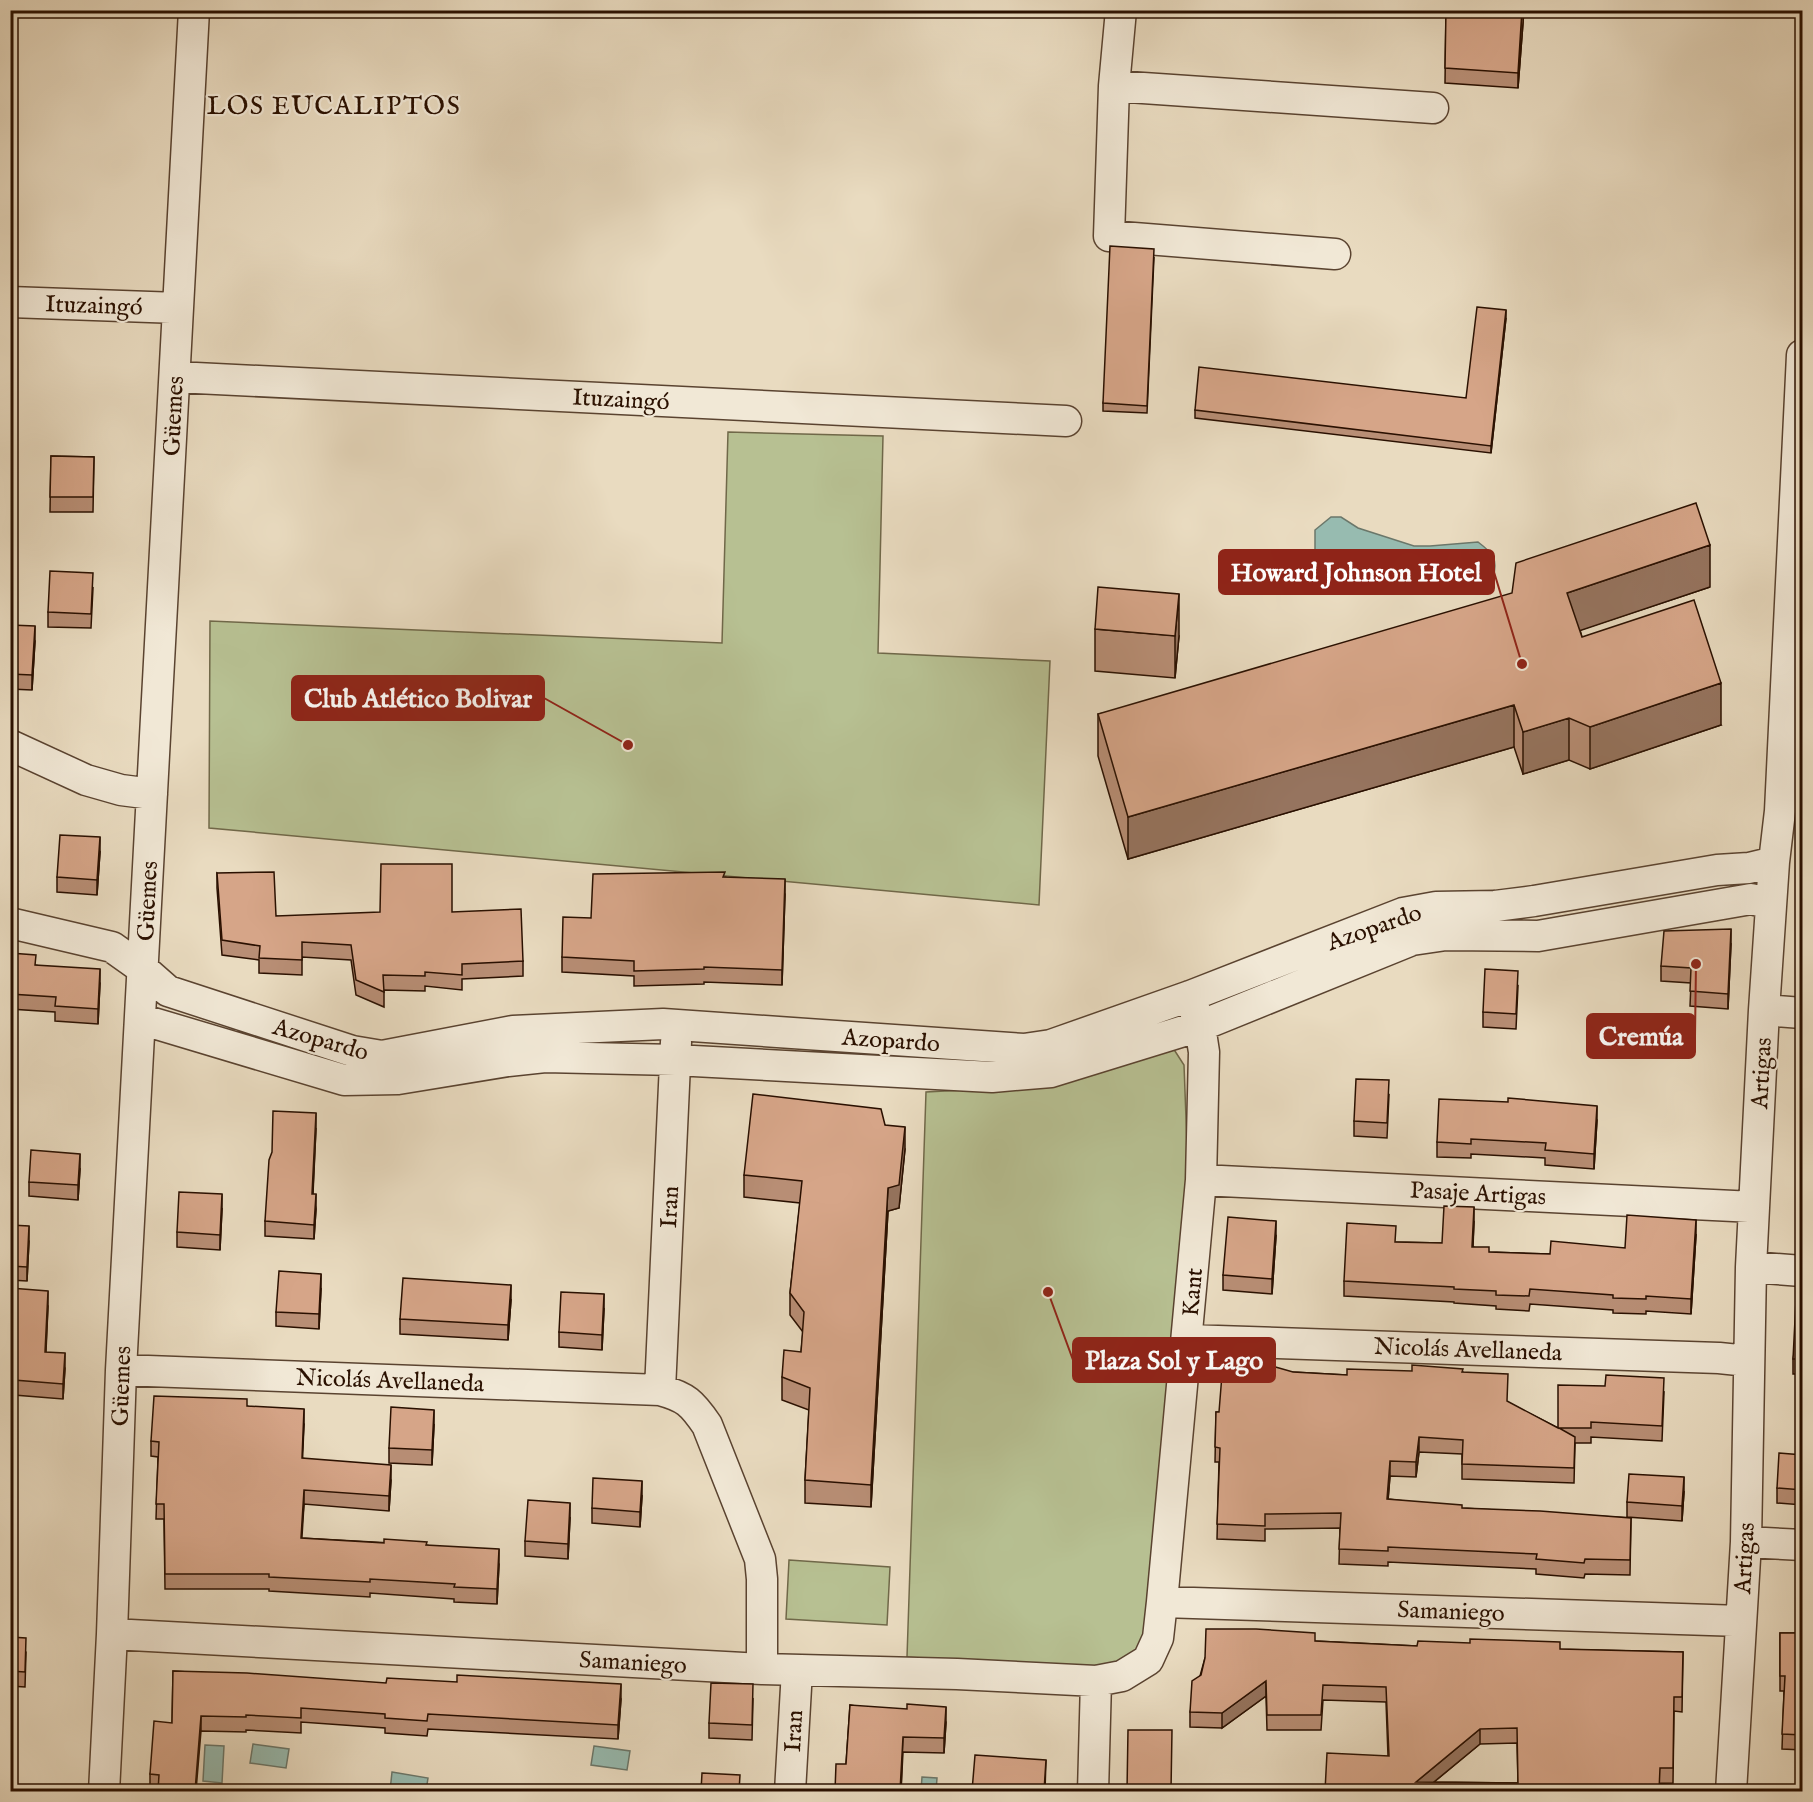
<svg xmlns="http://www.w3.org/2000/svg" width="1813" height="1802" font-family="'IM FELL English',serif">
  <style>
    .green { fill: #b7c092; stroke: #706849; stroke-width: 1.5 }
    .water { fill: #97bbb0; stroke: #6b776a; stroke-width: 1.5 }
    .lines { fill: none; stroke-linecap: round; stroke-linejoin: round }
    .minor-casing { stroke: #5a4330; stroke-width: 33 }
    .minor { stroke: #f1e8d6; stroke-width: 30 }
    .wall { fill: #b88e75; stroke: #2a1000; stroke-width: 1.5; fill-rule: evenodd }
    .shaded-wall { fill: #96745f; stroke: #2a1000; stroke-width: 1.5 }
    .building { fill: #d6a588; stroke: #2a1000; stroke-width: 1.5; fill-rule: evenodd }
    .labels { text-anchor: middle; stroke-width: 4.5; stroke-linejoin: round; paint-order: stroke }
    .street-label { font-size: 24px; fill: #2a1000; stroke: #f1e8d6 }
    .neighbourhood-label { font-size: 26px; letter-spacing: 1.5px; fill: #2a1000; stroke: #f1e8d6 }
    .leader { fill: none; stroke: #8f2418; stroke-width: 2 }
    .callout-dot { fill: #8f2418; stroke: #f1e8d6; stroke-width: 2 }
    .callout { fill: #8f2418; stroke: #8f2418; stroke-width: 2 }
    .callout-label { font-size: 26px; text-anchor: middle; font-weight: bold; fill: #fff }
  </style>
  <rect width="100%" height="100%" fill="#e9dbc0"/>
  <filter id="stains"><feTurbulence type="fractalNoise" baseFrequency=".00333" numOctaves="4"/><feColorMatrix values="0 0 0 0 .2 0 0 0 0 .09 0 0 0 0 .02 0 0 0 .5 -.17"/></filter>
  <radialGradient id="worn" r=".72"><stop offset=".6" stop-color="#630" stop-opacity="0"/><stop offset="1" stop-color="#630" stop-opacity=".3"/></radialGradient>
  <path class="green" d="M728,432L883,436L878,653L1050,661L1039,905L209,828L210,621L722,643Z
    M1173,1048L1184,1065L1188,1172L1143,1641L1136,1653L1101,1671L907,1657L926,1092L1040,1086Z
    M789,1560L890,1567L887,1625L786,1619Z"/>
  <path class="water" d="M1331,517H1341L1358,528L1414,546H1430L1478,542C1494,554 1498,559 1493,579L1471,591L1455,586L1432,584L1403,589L1394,586L1361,570L1320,562L1315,552V530Z
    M253,1744L289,1749L286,1768L250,1763Z
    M205,1745L224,1746L222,1783L203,1781Z
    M594,1746L630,1751L627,1770L591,1765Z
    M392,1772L428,1778L426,1791H390Z
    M922,1777L937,1778L936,1791H921Z"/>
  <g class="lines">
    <defs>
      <path id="minor" d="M1121,10L1114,86L1109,236L1335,254
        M1114,86L1433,108
        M10,302L178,308
        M176,377L1066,421
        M10,745L86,780L121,790L152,794
        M10,923L112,947L143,969L168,991L352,1051L382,1056L513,1031L663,1024L1024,1049L1051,1045L1190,996L1403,913L1436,907L1495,906L1534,901L1717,870L1749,868L1774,862
        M1764,1010L1802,1013
        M140,1019L344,1080L398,1079L508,1061L545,1057L675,1060L992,1077L1051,1072L1200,1026L1412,940L1446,935L1538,936L1751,899L1771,904
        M1201,1180L1754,1207
        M1751,1267L1802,1271
        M1187,1340L1719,1358L1748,1361
        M121,1370L660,1390C686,1397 692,1403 707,1425L760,1559L762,1579V1669
        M660,1390L676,1042
        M1746,1542L1802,1545
        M1162,1602L1741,1621
        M112,1634L762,1669L957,1674L1096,1681L1122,1676L1148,1660L1158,1638L1162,1602L1201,1180L1204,1052L1200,1026L1190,996
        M104,1792L112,1634L121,1370L194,10
        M790,1792L797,1670
        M1093,1792L1096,1681
        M1731,1792L1746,1542L1751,1267L1764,1010L1774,862L1780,811L1802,355"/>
    </defs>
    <use href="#minor" class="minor-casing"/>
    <use href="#minor" class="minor"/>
  </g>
  <path class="wall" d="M1446,10H1524L1518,88L1445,83Z
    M1154,257L1147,413L1103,411V403Z
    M1506,318L1491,453L1195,418V410L1466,398Z
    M51,456L94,457L93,512H50Z
    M1710,587L1580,630L1582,637L1721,725L1590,769L1569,760L1523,774L1514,747L1128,859L1098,756V714Z
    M93,588L91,628L48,627V612Z
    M10,625L35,641L32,690L10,689Z
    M1095,629L1179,636L1175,678L1095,671Z
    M100,852L97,895L57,892V877Z
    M217,873L276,916L523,961V976L462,979V990L425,986V991L384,990V1007L356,995L351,960L302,957V975L259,973V960L222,955L217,888Z
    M725,877L785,894L782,985L704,982V984L634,986V976L562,972V957L591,918Z
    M1731,944L1728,1009L1690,1006L1691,983L1661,981V966Z
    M10,953L36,965L100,983L98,1024L55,1021V1012L10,1009Z
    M1518,986L1516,1029L1483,1027V1012Z
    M1389,1095L1387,1138L1354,1136V1121Z
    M1597,1120L1594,1169L1545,1165V1158L1471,1154V1158L1437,1157V1142Z
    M885,1125L905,1149L899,1208L888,1211L871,1507L805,1503V1480L809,1410L782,1400V1377L801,1352L803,1332L790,1315V1293L800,1203L744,1197V1175Z
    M316,1128L313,1194L316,1209L314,1239L265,1236V1221Z
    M80,1169L78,1200L29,1196V1182Z
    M222,1209L220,1250L177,1247V1232Z
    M1474,1222L1473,1247L1489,1252L1550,1254L1625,1248L1696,1235L1691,1314L1646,1311V1314L1613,1313V1310L1530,1304L1529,1311L1496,1309V1306L1454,1303V1302L1344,1296V1281L1396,1242L1442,1243Z
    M10,1225L29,1241L27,1281L10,1280Z
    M1276,1236L1272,1294L1223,1290V1275Z
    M10,1288L48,1306L46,1352L65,1368L63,1399L14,1395L16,1347L10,1346Z
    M321,1289L319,1329L276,1326V1312Z
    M511,1300L508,1340L400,1334V1319Z
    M1803,1301V1374H1793V1359Z
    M604,1309L602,1350L559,1347V1332Z
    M1293,1372L1347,1375L1463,1372L1507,1402L1558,1428L1664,1392L1662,1441L1591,1437V1443H1575L1574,1483L1462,1479V1454L1419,1452L1416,1477L1390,1476L1388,1499L1462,1508L1631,1518L1630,1575L1585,1574L1584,1578L1536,1574V1569L1388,1562V1566L1339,1564L1340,1528L1265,1529V1541L1217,1539L1219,1462H1215L1216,1412H1219Z
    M247,1406L304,1424L302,1458L391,1480L389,1511L304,1504L301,1538L427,1545L499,1564L497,1604L454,1602V1599L370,1593V1597L269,1591V1589H165L164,1519H156L158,1457L151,1456V1441Z
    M434,1425L432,1465L389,1463V1448Z
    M1803,1455V1505L1777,1503V1488Z
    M1684,1492L1682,1521L1627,1517V1502Z
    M642,1496L640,1527L592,1523V1508Z
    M570,1518L568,1559L525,1556V1541Z
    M1780,1633H1803V1750L1782,1749L1784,1691H1780Z
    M10,1637L26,1652L25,1687L10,1686Z
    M1315,1641L1417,1646L1683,1652L1682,1712L1674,1711L1673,1783L1325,1791L1388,1756L1386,1702L1323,1700L1321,1730H1267L1266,1696L1222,1728L1190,1727V1712L1205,1658ZM1517,1743L1518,1783L1434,1782L1480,1744Z
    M173,1671L621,1699L618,1739L428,1729L427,1736L385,1733V1728L301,1722V1733L246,1730V1732L201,1731L158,1790L150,1789V1774L172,1723Z
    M753,1699L752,1740L709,1738V1723Z
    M850,1705L946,1722L944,1753L903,1752L901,1791H835L846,1764Z"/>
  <path class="shaded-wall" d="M1522,10H1524L1518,88V73Z
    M1506,310V318L1491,453V446Z
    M1710,545V587L1567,635V593Z
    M1179,594V636L1175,678V636Z
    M35,626V641L32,690V675Z
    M1721,683V725L1590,769V727Z
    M1514,705V747L1128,859V817Z
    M1569,718V760L1523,774V732Z
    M100,837V852L97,895V880Z
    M785,879V894L782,985V970Z
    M1731,929V944L1728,1009V994Z
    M100,969V983L98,1024V1009Z
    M1597,1106V1120L1594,1169V1154Z
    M316,1113V1128L312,1209V1194Z
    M905,1127V1149L899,1208L888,1211L871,1507V1485L888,1188Z
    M80,1154V1169L78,1200V1185Z
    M222,1194V1209L220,1250V1235Z
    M316,1194V1209L314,1239V1225Z
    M1474,1207V1222L1472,1261V1247Z
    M1696,1220V1235L1691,1314V1299Z
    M1276,1221V1236L1272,1294V1279Z
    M29,1226V1241L27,1281V1267Z
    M321,1274V1289L319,1329V1314Z
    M511,1285V1300L508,1340V1325Z
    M48,1291V1306L45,1366V1352Z
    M604,1294V1309L602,1350V1335Z
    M65,1353V1368L63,1399V1384Z
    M304,1409V1424L302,1473V1458Z
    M434,1410V1425L432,1465V1450Z
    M1419,1437V1452L1416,1477V1462Z
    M1390,1461V1476L1387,1514V1499Z
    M391,1465V1480L389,1511V1496Z
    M1684,1477V1492L1682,1521V1506Z
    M642,1481V1496L640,1527V1512Z
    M304,1490V1504L301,1553V1538Z
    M570,1503V1518L568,1559V1544Z
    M499,1549V1564L497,1604V1589Z
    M1266,1681V1696L1222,1728V1713Z
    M621,1684V1699L618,1739V1725Z
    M946,1707V1722L944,1753V1738Z
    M201,1716V1731L196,1791H195Z
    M1480,1729V1744L1423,1791L1416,1782Z
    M903,1737L901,1791H900Z
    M1046,1760L1045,1791H1044Z"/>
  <path class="building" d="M1446,10H1522L1518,73L1445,68Z
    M1110,246L1154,249L1147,406L1103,403Z
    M1477,307L1506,310L1491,446L1195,410L1199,367L1466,398Z
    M51,456L94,457L93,497H50Z
    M1696,503L1710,545L1567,593L1582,637L1694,600L1721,683L1590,727L1569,718L1523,732L1514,705L1128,817L1098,714L1512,593L1516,563Z
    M50,571L93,573L91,614L48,612Z
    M1098,587L1179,594L1175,636L1095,629Z
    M10,625L35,626L32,675L10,674Z
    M60,835L100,837L97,880L57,877Z
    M381,864H452V912L521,909L523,961L462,964V975L425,972V976L383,975L384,992L356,980L351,945L302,942V960L259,958L260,946L222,940L217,873L274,872L276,916L380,912Z
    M725,872L723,877L785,879L782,970L704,967V969L634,971V961L562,957L563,917L591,918L593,874Z
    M1731,929L1728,994L1690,991L1691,968L1661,966L1664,931Z
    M10,953L36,955L35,965L100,969L98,1009L55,1006L56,997L10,994Z
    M1485,969L1518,971L1516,1014L1483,1012Z
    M1356,1079L1389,1080L1387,1123L1354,1121Z
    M753,1094L881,1109L885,1125L905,1127L899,1185L888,1188L871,1485L805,1480L810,1388L782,1377L784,1350L801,1352L804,1312L790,1293L802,1181L744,1175Z
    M1508,1098L1597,1106L1594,1154L1545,1150L1546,1143L1471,1139V1144L1437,1142L1439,1099L1508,1102Z
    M273,1111L316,1113L312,1194H316L314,1225L265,1221L269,1160L272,1152Z
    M31,1150L80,1154L78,1185L29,1182Z
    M179,1192L222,1194L220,1235L177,1232Z
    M1444,1206L1474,1207L1472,1247H1489V1252L1550,1254L1551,1241L1625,1248L1627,1215L1696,1220L1691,1299L1646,1296V1299L1613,1298V1295L1530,1289L1529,1296L1496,1295V1291L1454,1289V1287L1344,1281L1347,1223L1396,1226L1395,1242L1442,1243Z
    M1228,1217L1276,1221L1272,1279L1223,1275Z
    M10,1225L29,1226L27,1267L10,1266Z
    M279,1271L321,1274L319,1314L276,1312Z
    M403,1278L511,1285L508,1325L400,1319Z
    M10,1288L48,1291L45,1352L65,1353L63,1384L14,1380L17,1332L10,1331Z
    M561,1292L604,1294L602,1335L559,1332Z
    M1796,1300L1803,1301V1359H1793Z
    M1223,1362L1272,1366L1293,1372L1347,1375V1369L1412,1371V1365L1463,1369L1462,1372L1508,1374L1507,1401L1558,1428V1385L1605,1386L1606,1375L1664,1378L1662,1426L1591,1422V1428H1559L1575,1437L1574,1468L1462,1464L1463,1440L1419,1437L1416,1462L1390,1461L1387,1499L1462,1505V1508L1540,1511L1631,1518L1630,1560L1585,1559L1584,1563L1536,1559L1537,1554L1388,1547V1551L1339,1549L1341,1513L1265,1514V1526L1217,1524L1220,1448L1215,1447L1216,1412H1219Z
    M154,1396L247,1399V1406L304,1409L302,1458L391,1465L389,1496L304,1490L301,1538L384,1543V1539L427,1542L426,1545L499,1549L497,1589L454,1587L455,1584L370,1579V1582L269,1577V1574H165L164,1504H156L159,1442L151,1441Z
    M391,1407L434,1410L432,1450L389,1448Z
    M1779,1453L1803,1455V1490L1777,1488Z
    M1629,1474L1684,1477L1682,1506L1627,1502Z
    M593,1478L642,1481L640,1512L592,1508Z
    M528,1500L570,1503L568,1544L525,1541Z
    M1206,1629H1256L1315,1633V1641L1417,1646L1418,1641L1470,1643V1639L1560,1642V1649L1683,1652L1682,1697H1674L1673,1768H1660L1659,1791H1325L1327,1753L1389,1756L1386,1687L1323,1685L1321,1715H1267L1266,1681L1222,1713L1190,1712L1192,1681L1201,1675L1205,1658ZM1517,1728L1518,1783L1416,1782L1480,1729Z
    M1780,1633H1803V1735L1782,1734L1785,1676H1780Z
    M10,1637L26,1638L25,1672L10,1671Z
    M173,1671L247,1673L386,1683L387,1678L457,1682V1675L621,1684L618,1725L428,1714L427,1721L385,1718V1714L301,1708V1718L246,1715V1717L201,1716L195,1791H158L159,1775L150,1774L154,1721L172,1723Z
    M711,1683L753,1684L752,1725L709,1723Z
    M907,1704L946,1707L944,1738L903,1737L900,1791H835L836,1764H846L850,1705L907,1709Z
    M1128,1730H1172L1171,1791H1127Z
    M975,1755L1046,1760L1044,1791H972Z
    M702,1773L740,1775L739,1791H701Z"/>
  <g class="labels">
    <g class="street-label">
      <text transform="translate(94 305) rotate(2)" y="8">Ituzaingó</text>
      <text transform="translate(621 399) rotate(3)" y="8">Ituzaingó</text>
      <text transform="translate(173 416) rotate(-87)" y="8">Güemes</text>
      <text transform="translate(147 901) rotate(-87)" y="8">Güemes</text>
      <text transform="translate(1374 927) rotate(-19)" y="8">Azopardo</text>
      <text transform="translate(321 1039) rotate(16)" y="8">Azopardo</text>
      <text transform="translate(891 1040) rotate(4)" y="8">Azopardo</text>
      <text transform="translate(1761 1073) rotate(-87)" y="8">Artigas</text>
      <text transform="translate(1478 1193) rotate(3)" y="8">Pasaje Artigas</text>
      <text transform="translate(669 1207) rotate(-87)" y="8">Iran</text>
      <text transform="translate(1192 1292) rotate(-85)" y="8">Kant</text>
      <text transform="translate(1468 1349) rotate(2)" y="8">Nicolás Avellaneda</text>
      <text transform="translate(390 1380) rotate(2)" y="8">Nicolás Avellaneda</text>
      <text transform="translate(121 1386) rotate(-88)" y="8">Güemes</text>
      <text transform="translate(1744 1558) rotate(-87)" y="8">Artigas</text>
      <text transform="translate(1451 1611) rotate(2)" y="8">Samaniego</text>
      <text transform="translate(633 1662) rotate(3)" y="8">Samaniego</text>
      <text transform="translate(793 1731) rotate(-87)" y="8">Iran</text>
    </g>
    <g class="neighbourhood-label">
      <text x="334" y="114">LOS EUCALIPTOS</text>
    </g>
  </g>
  <path class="leader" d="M1522 664L1494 572M628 745L544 698M1696 964L1695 1036M1048 1292L1073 1360"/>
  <g class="callout-dot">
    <circle cx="1522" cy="664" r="6"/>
    <circle cx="628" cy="745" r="6"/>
    <circle cx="1696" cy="964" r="6"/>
    <circle cx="1048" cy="1292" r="6"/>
  </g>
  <g class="callout">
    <rect x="1219" y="550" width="275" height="44" rx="6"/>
    <rect x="292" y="676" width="252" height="44" rx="6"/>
    <rect x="1587" y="1014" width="108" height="44" rx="6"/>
    <rect x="1073" y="1338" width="202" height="44" rx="6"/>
  </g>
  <g class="callout-label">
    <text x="1356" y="581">Howard Johnson Hotel</text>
    <text x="418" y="707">Club Atlético Bolivar</text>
    <text x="1641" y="1045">Cremúa</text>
    <text x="1174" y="1369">Plaza Sol y Lago</text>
  </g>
  <rect width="1813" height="1802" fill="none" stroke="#e9dbc0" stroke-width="36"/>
  <rect x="12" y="12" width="1789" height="1778" fill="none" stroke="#2a1000" stroke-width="3"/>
  <rect x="18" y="18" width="1777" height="1766" fill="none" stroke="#2a1000" stroke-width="1.5"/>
  <rect width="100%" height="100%" filter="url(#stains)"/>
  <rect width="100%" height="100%" fill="url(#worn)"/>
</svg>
